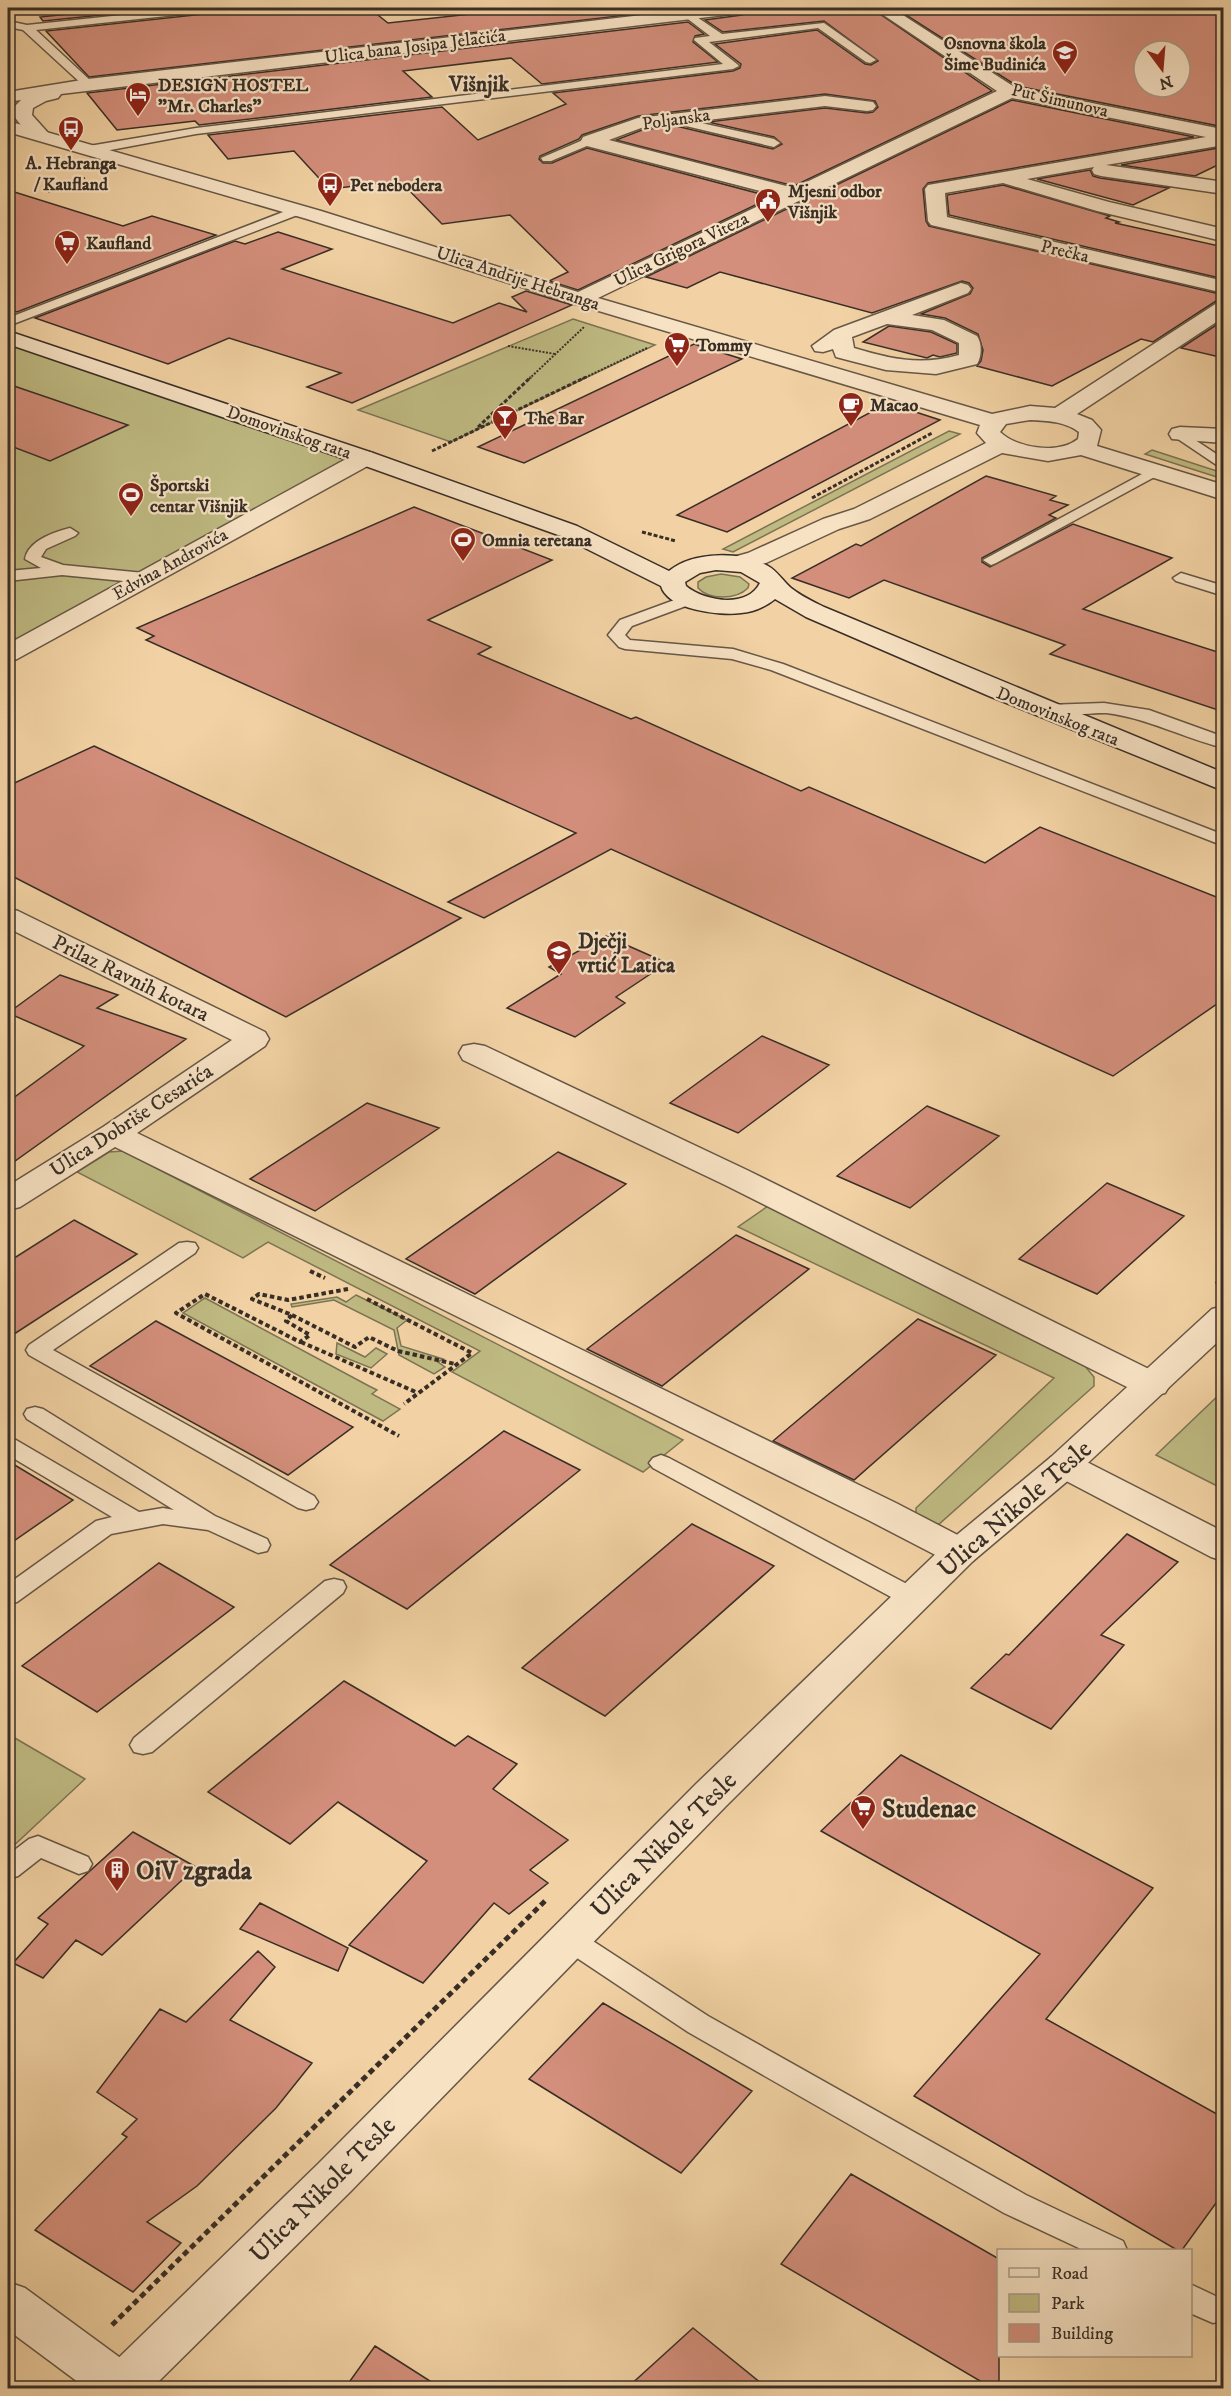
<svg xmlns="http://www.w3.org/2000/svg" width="1231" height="2396" font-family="'IM FELL DW Pica',serif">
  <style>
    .green { fill: #bfba82; stroke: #7c7454; stroke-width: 1.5 }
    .building { fill: #d48f7c; stroke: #382e26; stroke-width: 1.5; fill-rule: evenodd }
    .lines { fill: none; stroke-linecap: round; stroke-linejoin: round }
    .service-casing { stroke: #665746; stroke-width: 3 }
    .minor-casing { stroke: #665746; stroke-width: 3 }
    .tertiary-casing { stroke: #665746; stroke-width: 3 }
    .secondary-casing { stroke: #382e26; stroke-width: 3 }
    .path-far3 { stroke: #382e26; stroke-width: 2; stroke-dasharray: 2 1.5; stroke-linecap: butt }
    .path-far2 { stroke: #382e26; stroke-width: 3; stroke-dasharray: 4 2; stroke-linecap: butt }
    .path-far1 { stroke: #382e26; stroke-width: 4; stroke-dasharray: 4.5 3; stroke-linecap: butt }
    .path { stroke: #382e26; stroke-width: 5; stroke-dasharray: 6 4; stroke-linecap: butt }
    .service { fill: #f7e2c4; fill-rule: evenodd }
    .minor { fill: #f7e2c4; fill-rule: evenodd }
    .tertiary { fill: #f7e2c4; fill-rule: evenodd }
    .secondary { fill: #f7e2c4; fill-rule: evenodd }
    .labels { text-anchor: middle; stroke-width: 4.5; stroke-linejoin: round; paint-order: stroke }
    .far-poi-label { font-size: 18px; font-weight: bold; fill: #382e26; stroke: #f7e2c4; text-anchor: start }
    .far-street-label { font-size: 18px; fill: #382e26; stroke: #f7e2c4 }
    .poi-label { font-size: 21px; font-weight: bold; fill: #382e26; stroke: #f7e2c4; text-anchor: start }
    .street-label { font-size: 21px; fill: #382e26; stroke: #f7e2c4 }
    .far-district-label { font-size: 22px; font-weight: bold; fill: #382e26; stroke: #f7e2c4 }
    .near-street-label { font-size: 26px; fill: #382e26; stroke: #f7e2c4 }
    .near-poi-label { font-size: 26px; font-weight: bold; fill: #382e26; stroke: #f7e2c4; text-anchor: start }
  </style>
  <rect width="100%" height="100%" fill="#f2d2a4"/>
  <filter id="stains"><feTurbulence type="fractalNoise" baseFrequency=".00333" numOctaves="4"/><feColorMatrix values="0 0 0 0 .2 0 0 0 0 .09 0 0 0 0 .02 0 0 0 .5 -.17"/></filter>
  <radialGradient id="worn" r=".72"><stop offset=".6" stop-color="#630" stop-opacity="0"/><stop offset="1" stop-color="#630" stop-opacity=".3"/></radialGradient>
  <path class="green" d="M573,319L655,345L451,442L358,410Z
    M8,337L365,458L144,578L8,648Z
    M949,431L960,434L733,552L723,549Z
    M1152,450L1223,473V479L1145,454Z
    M721,574L740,577L749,584L748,588C736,600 709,600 698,588V582L706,577Z
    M123,1151L683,1440L643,1472L452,1372L480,1351L268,1242L243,1258L77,1172L109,1152Z
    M768,1206L1084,1365L1094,1377V1386L938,1525L916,1515V1508L1054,1378L738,1227Z
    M356,1295L407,1320L397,1328L401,1346L443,1359L438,1362L445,1367L434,1374L399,1355L394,1330L334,1300L292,1307L291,1304L337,1297L346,1302Z
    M205,1298L369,1386L377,1390L372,1394L400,1409L383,1421L183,1313Z
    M337,1343L365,1357L376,1348L387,1354L371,1368L336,1354Z
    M1223,1391V1489L1156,1455Z
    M8,1734L85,1779L8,1851Z"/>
  <path class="building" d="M127,8H171L43,21L40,17Z
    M220,8H369L388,23L527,8H688L89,77L46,31L213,13Z
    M752,8H871L992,91L794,186L616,140L642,130L676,126L773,149L782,144L774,137L708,122L825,108L867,113L873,112L878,107L875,101L825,94L638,116L582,135L579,139L540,156L539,159L543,163H552L587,148L772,197L578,290L549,281L568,272L510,215L442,224L400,181L329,189L294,151L228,159L208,135L442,107L478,140L566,104L553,93L733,71L740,68L741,64L715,44L817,30L865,64L871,65L878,61L824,21L723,32L705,20L742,15Z
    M895,8H1224V127L1017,86ZM1144,51H1180V87H1144Z
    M688,22L704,34L695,36L693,42L718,62L542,84L511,58L403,71L432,97L199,125L195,121L117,130L87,93Z
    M1012,100L1194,137L928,183L923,189L926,221L929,226L1224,295V299L1216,301L1153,342L1141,339L1052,386L977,366L981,361L983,350L978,334L945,318L921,314L970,294L973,288L969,283L962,281L872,313L720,272L687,288L646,277Z
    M1224,147V162L1195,176L1121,165Z
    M1090,170L1093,176L1100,178L1169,188L1133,205L1037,179Z
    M1003,185L1110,216L1106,218L1119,222L1115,223L1224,247V279L949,215L947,195Z
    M8,190L123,226L152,216L216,235L17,312L8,309Z
    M278,232L332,249L282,269L453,323L499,303L527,312L512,297L526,291L572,305L352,403L307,387L341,373L229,338L168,364L35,318L235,241L245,244Z
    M1224,320V358L1181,348Z
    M889,326L931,332L957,344V353L940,357L933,355L927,358L863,342Z
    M694,344L742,359L524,463L478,447Z
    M8,384L55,400L128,425L50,461L8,445Z
    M888,403L940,420L727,532L677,515Z
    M986,476L1056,496L1050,500L1068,505L1049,515L1056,518L982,558V562L990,567L1073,524L1172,558L1083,609L1224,654V712L1050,654L1065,645L884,580L849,598L792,578L856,544L861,546Z
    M414,507L552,560L428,620L491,647L478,654L631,719L636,717L801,791L809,787L985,863L1040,827L1224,900V999L1113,1076L611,849L484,918L448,902L576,833L146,640L154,636L137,628Z
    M94,746L461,918L286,1017L8,874V786Z
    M606,936L667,963L616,997L625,1003L575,1037L507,1008L561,974L549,967Z
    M60,975L118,995L97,1008L186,1039L8,1166V1102L84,1046L8,1013Z
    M762,1036L829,1065L738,1133L670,1103Z
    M367,1103L439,1128L315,1211L250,1179Z
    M927,1106L999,1136L910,1208L837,1176Z
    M558,1152L626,1184L475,1294L406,1259Z
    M1107,1183L1184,1216L1097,1294L1019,1259Z
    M74,1220L137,1254L8,1338V1262Z
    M736,1235L809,1269L662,1386L587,1349Z
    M918,1319L996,1355L854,1480L773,1441Z
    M156,1321L353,1427L288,1475L90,1366Z
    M504,1431L580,1470L407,1609L330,1565Z
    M8,1461L73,1500L8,1545Z
    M692,1524L774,1566L605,1716L522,1668Z
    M1127,1534L1178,1562L1101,1635L1124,1645L1051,1729L971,1688L1006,1654L1009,1655Z
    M159,1563L234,1607L97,1712L22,1666Z
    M344,1681L455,1746L468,1736L517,1764L493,1789L568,1840L530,1870L548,1883L509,1914L494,1903L423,1983L349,1945L427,1861L338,1802L290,1844L208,1792Z
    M901,1755L1153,1888L1046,2019L1224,2118V2192L1182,2250H1177L914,2096L1040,1954L821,1831Z
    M133,1832L196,1867L102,1955L76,1940L43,1978L13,1963L48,1924L38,1918Z
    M260,1903L348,1948L338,1971L240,1929Z
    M258,1951L275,1967L230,2020L312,2063L276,2108L197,2186L147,2222L181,2243L133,2292L35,2230L127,2137L122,2134L137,2119L97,2092L160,2009L186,2022Z
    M603,2003L752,2091L681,2173L529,2079Z
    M851,2174L999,2259V2388H992L781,2264Z
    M693,2328L767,2388H627Z
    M375,2346L441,2388H345Z"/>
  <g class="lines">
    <defs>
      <path id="service" d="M188,8H218L213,11L36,30L92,82V86H84L23,30L8,27V21L27,25Z
        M688,11L722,34L824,23L876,60L870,63L866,62L818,28L709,42L737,64L739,66L733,69L196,134L89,154L83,150L89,146L196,128L723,64L694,40L695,38L710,36L684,16V12Z
        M669,116L774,139L780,143L774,147L665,121V117Z
        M590,137L594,139V143L551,161H543L541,158Z
        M296,207L302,211L300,214L8,326V318Z
        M1180,430L1224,459V470L1175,437L1173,434Z
        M1155,467L1160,468L1162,471L1160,474L996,563L991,565L983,560Z
        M70,528L78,533L75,536L46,549L41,557L63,565L144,573L152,578L144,583L62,575L8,581V571L41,568L25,559C28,541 54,532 70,528Z
        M1181,573L1224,586V596L1176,581L1173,578Z
        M688,595L696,600L694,603L632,626L625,635L630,640L733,649L783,664L1224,835V846L771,670L732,659L625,649L619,647L608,635L620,620Z
        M1104,703L1149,710L1224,737V748C1183,738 1148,718 1106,713C1092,712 1046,720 1038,710L1046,705Z
        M187,1242L195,1243L198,1248L195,1253L53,1350L314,1496L318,1502L314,1508L306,1510L298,1508L29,1355L26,1350L29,1345L179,1243Z
        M35,1407L43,1409L215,1516L267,1539L270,1545L267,1551L258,1553L208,1530L163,1524L111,1534L17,1602L8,1604V1584L96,1521L112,1517L8,1455V1438L16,1440L139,1512L163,1508L174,1510L27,1419L24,1414L27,1409Z
        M661,1455L669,1458L922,1592L925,1598L922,1604L913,1606L904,1604L653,1468L649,1463L653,1458Z
        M334,1579L343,1581L346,1587L343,1593L152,1752L143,1754L134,1752L130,1745L134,1738L325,1581Z
        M38,1836L88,1857L92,1864L88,1871L79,1874L41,1858L18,1876L8,1879V1855L29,1839Z
        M569,1928L579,1932L708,2016L1026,2195L1123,2241L1127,2250H1083L1004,2213L688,2032L559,1946L555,1939L559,1932Z
        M1190,2284L1224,2300V2320L1213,2323L1190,2313Z"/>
      <path id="minor" d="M873,8H892L1016,88L1222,129L1224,145L1106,165L1224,182V194L1101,176L1094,174L1092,170L1094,167L1027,179L1109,202L1224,229V239L1218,240L1097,211L1003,183L945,193L947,217L1224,281V293L931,225L928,221L925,189L928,185L1206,137L1012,98L598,298L992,414L1030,406L1055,408L1217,303L1224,301V317L1077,414L1092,420L1101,430L1097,446L1224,485V500L1081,455L1048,461L1002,453L870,519L839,529L766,563L735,571L726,569L723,564L726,559L748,553L823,519L854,509L986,443L977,433L980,425L572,303L307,219L8,132V121L321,211L578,292L779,196L583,145L581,141L583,137L638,118L825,96L873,102L876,106L873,110L867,111L825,106L641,128L609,140L794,188L997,91ZM1030,420C1048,421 1064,421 1079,432L1078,439C1058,455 1017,448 1000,432L1006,424Z
        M961,283L968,285L971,289L968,293L912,315L944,320L977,336C982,343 982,356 977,364L936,374L886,370L836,357L833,349L823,352L815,351L812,346L834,330ZM887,324L932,330L959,343V355C920,366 891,359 854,348L852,337Z
        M1180,427L1224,429V443L1172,439L1169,434L1172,429Z
        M365,451L373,453L376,458L373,463L17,659L8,662V644L357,453Z
        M8,908L18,911L265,1032L269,1039L265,1046L137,1133L896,1503L973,1543L979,1552L973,1561L960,1565L947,1561L870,1521L115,1147L20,1207L8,1210V1186L103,1127L232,1040L8,928Z
        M474,1044L485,1046L749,1171L1165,1377L1170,1385L1165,1393L1152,1396L1139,1393L725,1185L463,1060L459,1053L463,1046Z
        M1064,1453L1077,1457L1224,1532V1561L1211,1557L1051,1473L1046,1465L1051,1457Z
        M8,2282L25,2288L141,2373L148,2388H86L8,2330Z"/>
      <path id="tertiary" d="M703,8H750L742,13L61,94L58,98L46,101L33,108L32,115L50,135L47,139C33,143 22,127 14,116L15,106L21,100L8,102V92L88,79Z
        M1224,1306V1336L1077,1473L973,1561L726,1806L351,2191L152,2388H96L103,2373L319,2163L696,1784L947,1543L1051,1457L1212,1309Z"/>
      <path id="secondary" d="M8,331L373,453L577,526L669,571C693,551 742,551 768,566C777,571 783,581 791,588C801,596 812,601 824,607L1224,773V791L989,696L806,617L775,599C765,607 754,612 741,613C720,616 668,610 661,586L561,536L357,463L8,344ZM716,570L741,572L760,583C747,609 704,601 686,586L685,582L700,573Z"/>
    </defs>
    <use href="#service" class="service-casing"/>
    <use href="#minor" class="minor-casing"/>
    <use href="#tertiary" class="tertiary-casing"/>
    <use href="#secondary" class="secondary-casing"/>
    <path class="path-far3" d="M48,192L85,178
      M508,346L555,354
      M529,379L584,327
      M582,379L647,348"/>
    <path class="path-far2" d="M478,427L531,377
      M432,451L586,377
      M812,498L932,433
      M642,532L676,541"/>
    <path class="path-far1" d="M310,1271L325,1278
      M1216,1284L1224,1278
      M348,1289L288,1300L259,1294L252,1299L292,1315L286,1321L310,1335L300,1342L205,1294L176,1313L399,1436
      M367,1299L472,1353L404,1404
      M292,1315L355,1347L369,1337L398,1351L455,1364
      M301,1342L418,1393"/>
    <path class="path" d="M112,2325L546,1900"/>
    <use href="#service" class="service"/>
    <use href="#minor" class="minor"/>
    <use href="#tertiary" class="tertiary"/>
    <use href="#secondary" class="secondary"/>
  </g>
  <defs>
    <symbol id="school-pin" viewBox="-11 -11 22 30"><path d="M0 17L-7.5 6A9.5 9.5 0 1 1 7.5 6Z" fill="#8f2418" stroke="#f7e2c4"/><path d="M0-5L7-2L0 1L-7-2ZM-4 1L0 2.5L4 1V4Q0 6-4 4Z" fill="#fff"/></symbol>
    <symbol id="hotel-pin" viewBox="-11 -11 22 30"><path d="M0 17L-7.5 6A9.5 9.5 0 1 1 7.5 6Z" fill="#8f2418" stroke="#f7e2c4"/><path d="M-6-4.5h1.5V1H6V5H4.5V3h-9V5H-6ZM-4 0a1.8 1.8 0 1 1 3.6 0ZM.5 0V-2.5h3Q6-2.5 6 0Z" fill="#fff"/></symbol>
    <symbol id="bus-pin" viewBox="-11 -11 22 30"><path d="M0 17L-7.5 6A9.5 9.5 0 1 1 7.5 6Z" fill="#8f2418" stroke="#f7e2c4"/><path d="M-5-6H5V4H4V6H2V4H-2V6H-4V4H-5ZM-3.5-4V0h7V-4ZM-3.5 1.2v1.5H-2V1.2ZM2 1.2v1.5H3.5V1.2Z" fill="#fff"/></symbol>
    <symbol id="civic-pin" viewBox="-11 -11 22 30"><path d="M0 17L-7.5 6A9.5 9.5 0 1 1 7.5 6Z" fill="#8f2418" stroke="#f7e2c4"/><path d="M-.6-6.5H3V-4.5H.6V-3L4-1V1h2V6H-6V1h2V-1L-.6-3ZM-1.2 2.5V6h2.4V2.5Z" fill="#fff"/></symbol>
    <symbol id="supermarket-pin" viewBox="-11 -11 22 30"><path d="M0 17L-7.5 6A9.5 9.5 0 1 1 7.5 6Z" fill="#8f2418" stroke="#f7e2c4"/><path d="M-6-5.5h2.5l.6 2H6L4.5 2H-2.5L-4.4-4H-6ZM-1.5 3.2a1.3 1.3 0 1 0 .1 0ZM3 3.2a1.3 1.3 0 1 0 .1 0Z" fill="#fff"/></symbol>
    <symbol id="cafe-pin" viewBox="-11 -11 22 30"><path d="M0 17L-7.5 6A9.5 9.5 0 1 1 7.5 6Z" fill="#8f2418" stroke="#f7e2c4"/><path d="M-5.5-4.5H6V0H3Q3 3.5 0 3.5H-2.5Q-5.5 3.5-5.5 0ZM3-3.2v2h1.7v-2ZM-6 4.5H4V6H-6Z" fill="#fff"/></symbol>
    <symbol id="bar-pin" viewBox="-11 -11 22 30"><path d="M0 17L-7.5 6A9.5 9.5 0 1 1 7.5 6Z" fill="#8f2418" stroke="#f7e2c4"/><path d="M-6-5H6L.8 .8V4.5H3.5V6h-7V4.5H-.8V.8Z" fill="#fff"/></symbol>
    <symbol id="stadium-pin" viewBox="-11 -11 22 30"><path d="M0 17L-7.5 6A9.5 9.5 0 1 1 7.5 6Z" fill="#8f2418" stroke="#f7e2c4"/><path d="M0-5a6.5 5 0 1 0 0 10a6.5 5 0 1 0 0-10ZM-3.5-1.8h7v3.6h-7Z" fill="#fff"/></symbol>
    <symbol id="building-pin" viewBox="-11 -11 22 30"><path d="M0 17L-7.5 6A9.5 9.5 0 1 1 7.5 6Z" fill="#8f2418" stroke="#f7e2c4"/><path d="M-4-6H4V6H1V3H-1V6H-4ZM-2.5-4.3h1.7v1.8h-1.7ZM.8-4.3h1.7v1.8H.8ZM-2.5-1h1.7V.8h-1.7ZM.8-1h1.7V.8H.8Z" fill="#fff"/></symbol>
  </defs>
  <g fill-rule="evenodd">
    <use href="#school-pin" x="1050" y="38" width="30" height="40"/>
    <use href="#hotel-pin" x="123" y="80" width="30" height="40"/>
    <use href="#bus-pin" x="56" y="114" width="30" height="40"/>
    <use href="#bus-pin" x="315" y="170" width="30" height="40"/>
    <use href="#civic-pin" x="753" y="186" width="30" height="40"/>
    <use href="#supermarket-pin" x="52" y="228" width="30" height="40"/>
    <use href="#supermarket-pin" x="662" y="330" width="30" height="40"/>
    <use href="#cafe-pin" x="836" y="390" width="30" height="40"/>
    <use href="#bar-pin" x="490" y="403" width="30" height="40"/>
    <use href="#stadium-pin" x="116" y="480" width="30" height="40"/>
    <use href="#stadium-pin" x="448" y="525" width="30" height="40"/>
    <use href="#school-pin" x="544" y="938" width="30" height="40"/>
    <use href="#supermarket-pin" x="848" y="1793" width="30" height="40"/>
    <use href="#building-pin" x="102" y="1855" width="30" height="40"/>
  </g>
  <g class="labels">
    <g class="far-poi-label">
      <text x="1046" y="49" text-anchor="end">Osnovna škola<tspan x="1046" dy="21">Šime Budinića</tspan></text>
      <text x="158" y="91">DESIGN HOSTEL<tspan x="158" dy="21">"Mr. Charles"</tspan></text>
      <text x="71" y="169" text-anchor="middle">A. Hebranga<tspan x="71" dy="21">/ Kaufland</tspan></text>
      <text x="350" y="191">Pet nebodera</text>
      <text x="788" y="197">Mjesni odbor<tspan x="788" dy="21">Višnjik</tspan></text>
      <text x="86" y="249">Kaufland</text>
      <text x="696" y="351">Tommy</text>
      <text x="870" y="411">Macao</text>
      <text x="524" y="424">The Bar</text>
      <text x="150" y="491">Športski<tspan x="150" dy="21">centar Višnjik</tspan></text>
      <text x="482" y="546">Omnia teretana</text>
    </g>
    <g class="far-street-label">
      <text transform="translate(415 46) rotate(-7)" y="6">Ulica bana Josipa Jelačića</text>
      <text transform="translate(1060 100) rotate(13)" y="6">Put Šimunova</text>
      <text transform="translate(676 119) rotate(-8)" y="6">Poljanska</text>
      <text transform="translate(681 249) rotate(-26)" y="6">Ulica Grigora Viteza</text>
      <text transform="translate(1065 251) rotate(13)" y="6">Prečka</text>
      <text transform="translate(518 278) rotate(18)" y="6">Ulica Andrije Hebranga</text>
      <text transform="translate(289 432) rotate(19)" y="6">Domovinskog rata</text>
      <text transform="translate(170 564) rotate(-29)" y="6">Edvina Androvića</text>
      <text transform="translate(1058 716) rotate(22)" y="6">Domovinskog rata</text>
    </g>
    <g class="poi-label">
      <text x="578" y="948">Dječji<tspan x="578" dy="24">vrtić Latica</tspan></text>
    </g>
    <g class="street-label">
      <text transform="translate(131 978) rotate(26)" y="7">Prilaz Ravnih kotara</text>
      <text transform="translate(131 1120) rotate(-33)" y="7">Ulica Dobriše Cesarića</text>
    </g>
    <g class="far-district-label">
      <text x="479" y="91">Višnjik</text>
    </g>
    <g class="near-street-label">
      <text transform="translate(1014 1508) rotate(-41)" y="9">Ulica Nikole Tesle</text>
      <text transform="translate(663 1844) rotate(-45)" y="9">Ulica Nikole Tesle</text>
      <text transform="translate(322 2189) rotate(-45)" y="9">Ulica Nikole Tesle</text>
    </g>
    <g class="near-poi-label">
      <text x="882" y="1817">Studenac</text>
      <text x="136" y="1879">OiV zgrada</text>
    </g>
  </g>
  <rect width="1231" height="2396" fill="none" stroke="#f2d2a4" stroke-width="30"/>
  <rect x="9" y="9" width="1213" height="2378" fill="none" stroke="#382e26" stroke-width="3"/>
  <rect x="15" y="15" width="1201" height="2366" fill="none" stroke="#382e26" stroke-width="1.5"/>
  <rect x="997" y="2249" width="195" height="108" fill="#f7e2c4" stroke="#ab9a85" stroke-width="1.5"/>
  <rect x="1009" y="2268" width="30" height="9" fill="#f7e2c4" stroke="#ab9a85" stroke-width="1.5"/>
  <text x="1051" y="2279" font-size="18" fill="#382e26">Road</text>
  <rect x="1009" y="2294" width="30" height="18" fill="#bfba82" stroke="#ab9a85" stroke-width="1.5"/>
  <text x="1051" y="2309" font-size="18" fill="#382e26">Park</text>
  <rect x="1009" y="2324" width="30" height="18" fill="#d48f7c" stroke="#ab9a85" stroke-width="1.5"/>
  <text x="1051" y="2339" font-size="18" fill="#382e26">Building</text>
  <g transform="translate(1162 69) rotate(164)"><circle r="28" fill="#f7e2c4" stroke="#ab9a85" stroke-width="1.5"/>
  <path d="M0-4.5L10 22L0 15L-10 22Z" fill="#8f2418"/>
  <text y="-9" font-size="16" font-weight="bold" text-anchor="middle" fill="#382e26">N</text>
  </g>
  <rect width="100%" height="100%" filter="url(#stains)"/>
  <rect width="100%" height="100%" fill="url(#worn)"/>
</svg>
